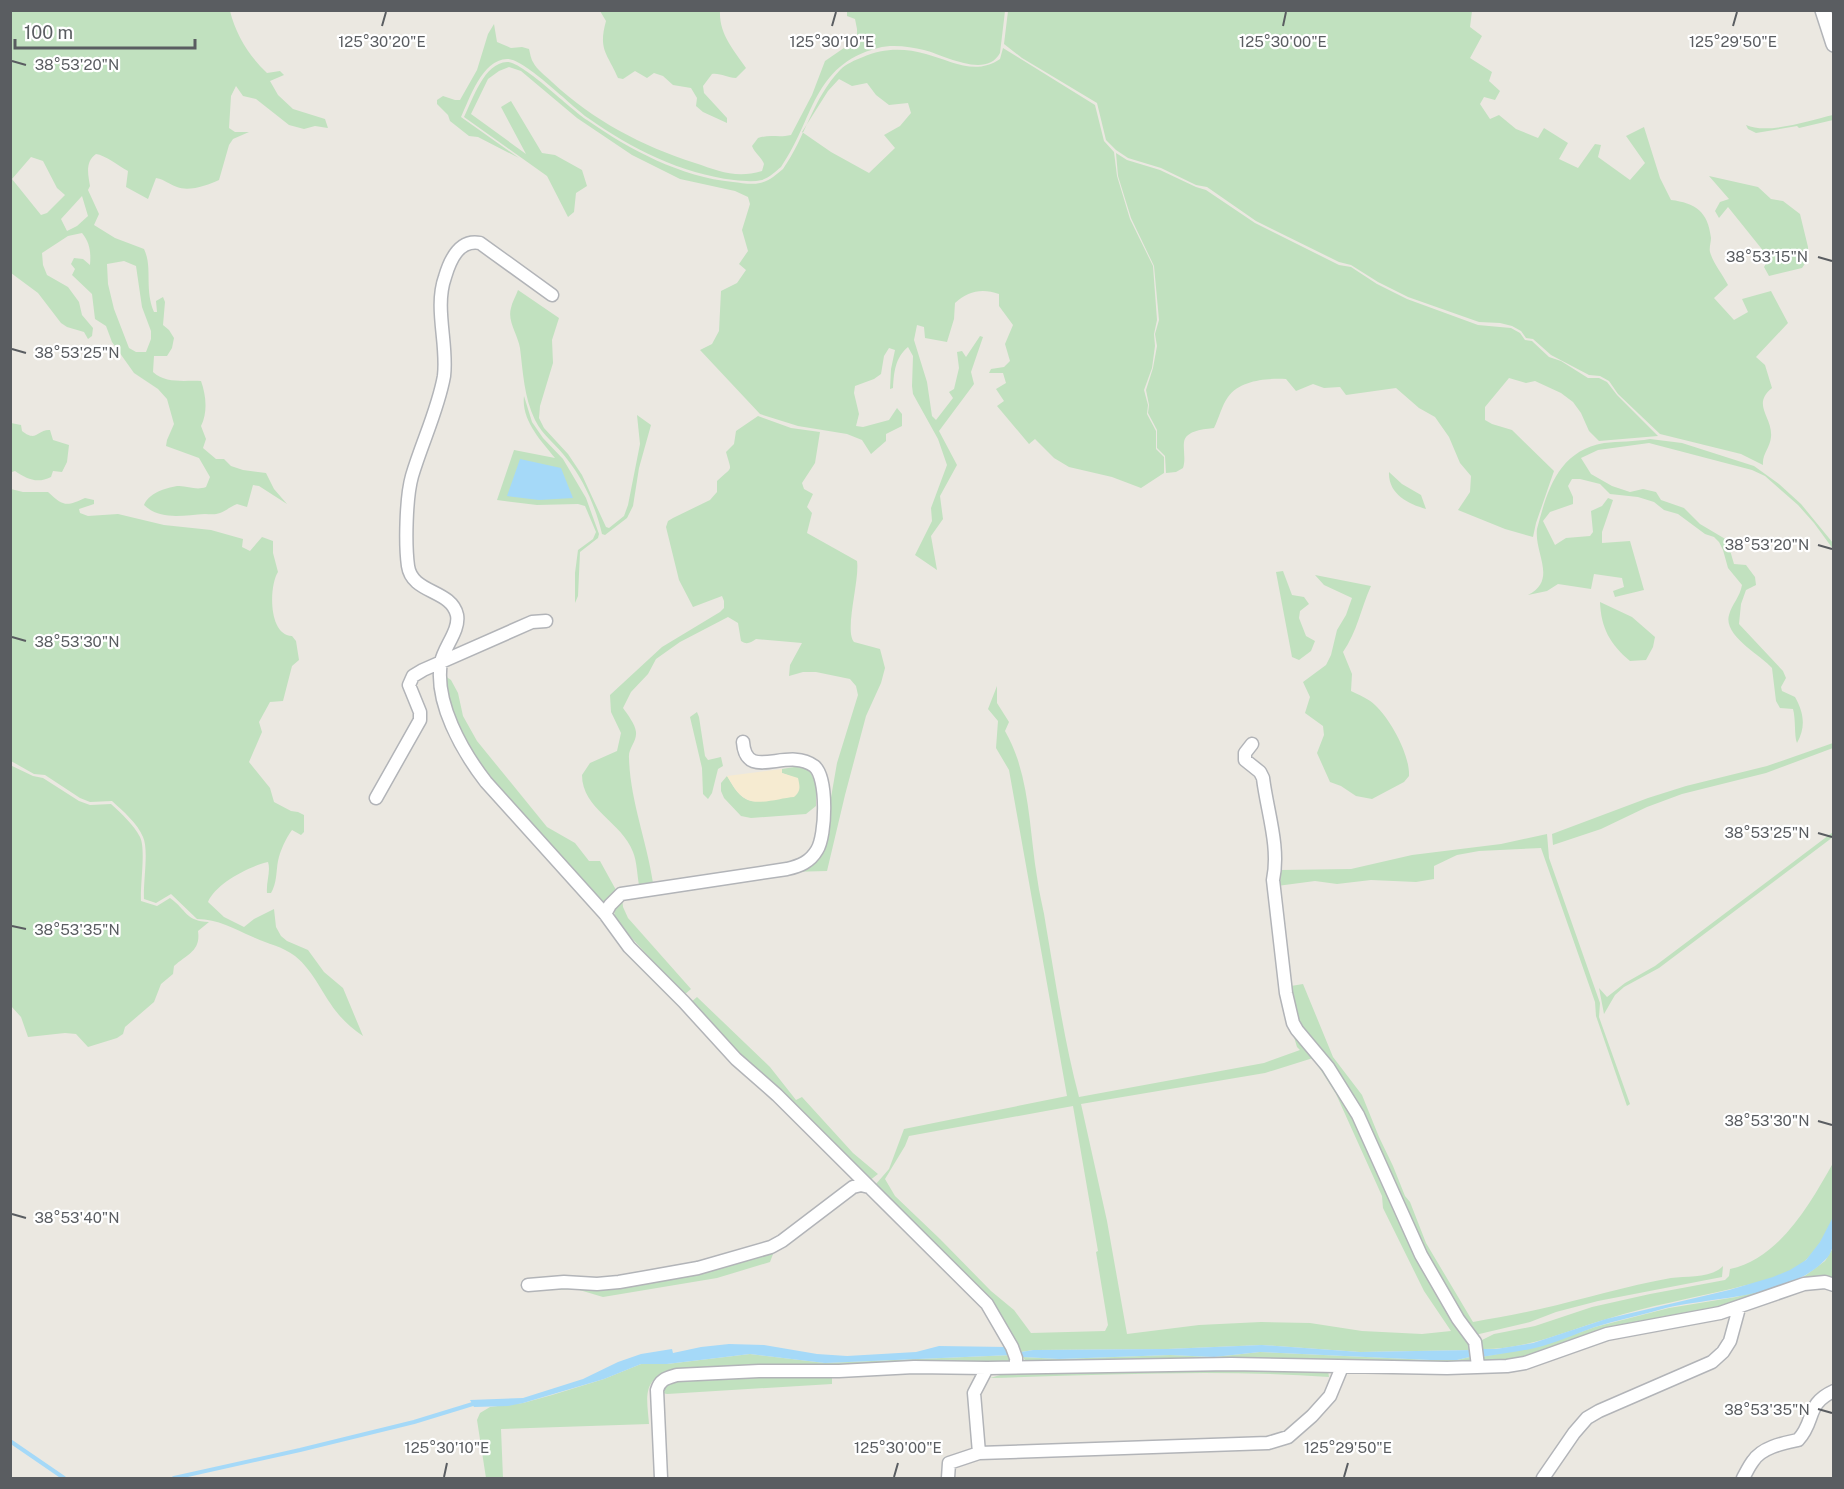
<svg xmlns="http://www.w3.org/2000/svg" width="1844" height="1489" font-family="'Public Sans',sans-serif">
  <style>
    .green { fill: #c1e1bf; fill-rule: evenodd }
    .sand { fill: #f6ebd1 }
    .water { fill: #a5d9f8 }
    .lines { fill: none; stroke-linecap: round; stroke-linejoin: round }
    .stream { stroke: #a5d9f8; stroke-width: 4 }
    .minor-casing { stroke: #b2b4b8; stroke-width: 15 }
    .tertiary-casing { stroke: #b2b4b8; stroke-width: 18 }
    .minor { stroke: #fff; stroke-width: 12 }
    .tertiary { stroke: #fff; stroke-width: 15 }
    .ticks { fill: none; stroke: #5a5d61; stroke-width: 2 }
    .ticks-label { font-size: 15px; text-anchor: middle; fill: #5a5d61; stroke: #fff; stroke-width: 4.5; stroke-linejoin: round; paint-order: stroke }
  </style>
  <rect width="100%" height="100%" fill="#ebe8e1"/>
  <path class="green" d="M11,10L230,11C236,35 249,56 267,73L280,71L284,75L270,81L278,95L293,109L325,119L328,128L315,126L304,129L289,125L256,99L243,96L236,86L231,96L229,128L235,132H249L233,139L229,145L219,180C208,185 189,192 177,187C168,184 166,180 156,178L148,199L126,187L128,171C119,166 105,155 96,154C85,162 88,174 90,186L88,190L99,214L94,225L115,238L144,249C153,268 144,288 154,312H157L156,301L163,297L165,302L163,325L169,330L174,338L172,348L167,356H154L153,372C166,384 184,380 201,381C206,395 208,412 201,426L206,439L203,448L216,459H224L231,466L243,470L266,473L274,489L287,504L259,486L253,485L247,507L237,504C231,506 226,511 220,513C215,515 210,514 205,514C184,515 161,521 144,505C149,493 165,488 177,486C187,485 195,491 206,487L210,477L199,458L166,446L167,440L174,424L167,399L158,389L134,373L112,342L106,326L95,319L92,294L72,275L75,269L71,264L74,258L83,259L90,265C91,252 90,243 82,233L68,236L42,253L43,265L47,275L68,287L79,302L82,315L93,328L92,336L88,339L84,332L67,327L61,323L38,293L11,273ZM31,157L43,161L57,188L65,195L47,213L41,215L12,179ZM82,196L88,216L77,226L67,231L61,219ZM124,261L136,266L142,307L151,331V339L146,352H136L129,348L114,309L108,284L107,264Z
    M600,11H720C719,34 733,49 746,68L736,78C727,78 721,73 712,74L703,86L704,93L727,118V123L703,112L696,106L697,98L691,88L673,85L663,76L654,73L647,78L635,71L623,79L618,78C607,53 598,50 606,21Z
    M847,11H1005L1000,53C986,79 944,55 924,50C910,47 893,44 878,48C812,65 814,120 781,167C775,172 770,177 762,180C753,182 744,181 734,180C682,174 630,148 588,118C571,106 524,58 507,59C482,60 470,98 461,117L519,158L478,137L469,136L450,121L448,115L437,104V100L443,96L455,100H460L477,70L488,34L494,24L497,42L511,48L522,47L529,49C530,53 531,59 533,62C537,70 546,76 552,82C594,121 642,146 695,163C719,171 736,179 762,171L764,164C761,156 755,154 752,146L758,138C770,134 779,138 791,135L812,95L825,61L857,39V29L855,19L847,16Z
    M1008,11H1472L1470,27L1482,36L1470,58L1492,72L1489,81L1500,91L1495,100L1484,97L1480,104L1490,119L1499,115L1516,129L1538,138L1544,128L1568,143L1559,159L1578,168L1595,144L1601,145L1598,157L1630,180L1645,163L1626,136L1644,127L1660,178L1671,200C1695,203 1708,211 1711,238C1711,242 1709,248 1710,252C1713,263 1723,275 1728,285L1714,298L1734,320L1748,312L1742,299L1771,291L1788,323L1756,357L1765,365L1772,388C1751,405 1773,417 1771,437C1770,448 1762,454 1763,465L1741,454L1660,434L1618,394L1609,381L1600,376L1589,375L1551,355L1533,339L1526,338L1521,331L1512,326L1500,323L1479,322L1408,297L1378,282L1351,265L1339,262L1256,221L1207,187L1196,185L1161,168L1128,158L1116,150L1106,140L1097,103L1022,58L1004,44Z
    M1003,48L1095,105L1104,141L1114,152L1117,176L1130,219L1153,266L1157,320L1154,334L1155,346L1152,368L1144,390L1148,405L1147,414L1156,431V449L1164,457V473L1141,488L1112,477L1069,467L1054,458L1035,439L1029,444L997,406L1004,401L996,389L1006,383L1003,373H989L991,369L1004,367L1010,361L1005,344L1013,325L999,306V294C982,288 968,291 955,303L954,319L947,342L925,338L924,327L917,325L914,340L927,382L932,416L936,420L953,398L949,392L954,389L959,368L957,352L962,351L966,357L980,336L983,337L971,372L974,384L939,431L957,465L940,496L943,519L931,536L937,570L915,555L932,521L931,508L947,465L938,439L913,394L912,386L913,356L908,347C895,358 894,372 893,388L890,389L891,369L895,350L889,348L884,356L881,374L874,379L855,386L854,393L859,414L856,426L863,427L889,420L897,408L902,414V426L886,434V441L871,454L862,440L847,434L798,426L760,414L700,350L712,344L719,331L721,291L737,283L746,270L739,264L748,251L742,230L750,204L748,197L735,191L680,179L632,155L577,118L521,71L509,67L499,71L488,79L471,114L526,154L501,107L511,101L542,153L555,155L582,170L587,186L576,193L574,212L568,217L547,176L464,117C473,99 484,63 507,62C522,61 571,110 587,120C630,150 681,177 733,182C742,183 751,185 760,183C769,181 776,175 783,169C805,138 813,98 840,70C846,64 855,60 863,57C883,48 905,48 926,54C952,61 975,76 1000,59ZM839,79L852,86L867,83L876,95L889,105L908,103L911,113L900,126L884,135L895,148L869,173L831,152L802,132L828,91Z
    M1833,115V120L1799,128L1797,126L1756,133L1748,129L1746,125C1768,135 1810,120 1833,115Z
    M1116,153L1127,160L1160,170L1196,187L1206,190L1255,223L1339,265L1351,267L1377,284L1407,299L1478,325L1511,328L1520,333L1525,340L1532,341L1549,357L1561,361L1588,378H1599L1607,382L1617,395L1658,436L1599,441L1589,431L1581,413L1573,402L1561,393L1535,381L1526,383L1509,378L1485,407V420L1492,424L1512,430L1554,471L1536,523L1533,537L1505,529L1458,510L1470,492L1471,476L1460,463L1449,437L1435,417L1419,408L1396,388L1346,395L1340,387L1324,388L1313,384L1296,391L1286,379C1267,378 1240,380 1228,397C1222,405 1219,418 1214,428C1205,429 1186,430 1184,442C1183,451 1186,459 1183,468L1176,472L1166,473L1165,456L1157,448V430L1148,413L1149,405L1146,390L1153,368L1157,346L1155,334L1159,320L1154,266L1131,218L1118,176Z
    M1709,176L1758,187L1771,199L1783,201L1800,214L1808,247V259L1802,268L1769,276L1764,267L1769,258L1728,207L1719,218L1715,211L1720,202L1729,199Z
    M518,290L559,318L552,340L553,363L540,406L539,418L544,428L568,454L582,475L606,527L609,528L624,516L628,505L640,444L637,415L651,425L639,468L633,506L627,518L605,535L602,534C596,508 584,480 567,459C557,445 543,436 535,420C524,397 523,372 520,348C518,335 507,321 511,308C512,302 516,296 518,290Z
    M524,396L532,422L543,438L563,459L586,498L599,534L598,538L580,552L578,596L575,603V573L578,550L593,539L596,532L585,506L578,504L537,505L497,500L514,450L555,458C541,441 521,420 524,396Z
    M758,416L791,428L820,432L815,463L802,483L804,489L813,494L807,507L812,513L807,533L857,561C860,580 844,630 854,642L880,649L885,668L881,683L866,716L845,795L827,871L789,872L796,871L825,832L837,763L858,695L856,686L850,679L816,672H803L789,676L790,665L802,643L756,639C750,643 747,645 741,641L738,623L728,617L680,642L656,659L648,674L631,692L623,708C628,715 635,724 636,732C637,742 628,748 629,758C630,800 647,842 653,883L639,885C637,874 637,862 633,852C622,822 582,809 582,775L590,763L617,751L621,733L611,712L610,695L662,647L720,612L724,608V601L722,596L693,607L679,580L666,527L668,521L673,518L710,500L717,492V481C733,465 732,474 726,452L734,444L736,431Z
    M11,423L21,425L22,431C37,443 37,429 50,430L53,440L69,445L67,462L62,472L53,471L51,477C37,484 27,479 15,471L12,472L11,479Z
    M1650,439L1682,443L1754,466L1779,484L1801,504L1833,543V549L1814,523L1798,505L1765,476L1752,470L1649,443L1598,450L1581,458L1591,474L1612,486L1630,492L1643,489L1656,492L1661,500L1684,508L1700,524L1727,540L1734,564L1746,565L1755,577L1756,585L1746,590L1741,604L1739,624L1783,671L1786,678L1781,687L1782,691L1795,697C1804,713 1806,727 1797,743C1794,736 1796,720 1793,709L1780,708L1776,701L1772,668C1761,655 1723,636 1729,615C1732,604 1740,597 1742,585L1728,568L1723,550L1719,542L1714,537L1705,534L1678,514L1664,510L1654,502L1638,497L1610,494L1600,484L1580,479H1572L1568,486L1573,497V504L1550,512L1543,521L1555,545L1566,538L1590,536L1593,532L1591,511L1602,506L1608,498L1613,500L1602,532V543L1630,541L1644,590L1615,597L1613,591L1624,587L1622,578L1594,574L1591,589L1558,584L1547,591L1528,595C1558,580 1534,553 1537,529C1547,491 1558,451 1604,443C1619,441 1634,442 1650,439Z
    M1389,472L1402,484L1421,495L1426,509C1408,504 1388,494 1389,472Z
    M11,489L23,492H48C63,506 66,507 85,498L94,500V504L79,509L80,513L88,516L118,514L164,525L211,530L243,539L242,547L250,551L262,537L273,541V553L278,572C269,586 268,635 292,636L296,641L299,660L292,666L283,701L270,702L259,722L262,732L249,762L270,788L274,802L291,811L298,812L304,815V832L301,835L292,830C286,838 280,851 278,861C276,872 277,883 271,893H267C266,882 271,871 268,862C249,866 215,884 208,902L224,917L244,927L254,919L274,909L276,927L281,936L287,941L308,950L324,972L343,988L363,1036C354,1030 346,1023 339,1015C323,996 314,971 295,956C282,946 267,944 253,937C234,929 218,919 197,919L171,894L156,903L144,899C143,882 149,850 143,837C138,824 123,811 112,801L90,802L80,798L45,775L34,774L11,761Z
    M1283,571L1292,595L1304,597L1309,604L1300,611L1299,618L1306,636L1315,641L1311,651L1299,660L1292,657L1276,572Z
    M1315,575L1371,586C1361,608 1357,632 1343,652L1352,674L1351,691C1359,695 1369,699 1375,705C1391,720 1410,755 1409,776L1404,782L1372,799L1356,796L1341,786L1330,782L1317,753L1324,735L1323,726L1305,713L1310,697L1303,682L1326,665L1331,655L1337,630L1346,615L1352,598L1324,585Z
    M1600,602L1632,617L1655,637L1653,647L1646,660L1630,661C1610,644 1601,628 1600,602Z
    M445,676L451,680L458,693L463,716L477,741L547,827L575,843L589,861H600L616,890L605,902H601L481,770L454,720L446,688Z
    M997,686V703L1009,722L1005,731C1030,774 1029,829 1037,877C1039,894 1044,910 1046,926C1056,984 1064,1040 1079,1097L1264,1063L1300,1050L1297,1047L1288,1017L1338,1086L1473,1350L1360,1352L1262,1345L1167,1349L1033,1350L1021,1352L999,1312L984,1295L877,1189L876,1184L889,1169L904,1129L1067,1096L1009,770L996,748L998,721L988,709ZM1313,1058L1336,1094L1382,1196L1383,1208L1424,1291L1451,1331L1422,1334L1362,1331L1310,1323L1261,1322L1199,1325L1127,1334L1107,1221L1081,1104L1265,1073ZM1073,1106L1098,1251L1096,1252L1108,1325L1105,1331L1031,1333L1014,1310L991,1291L940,1239L895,1196L885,1179L905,1146L909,1136Z
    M697,712L699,717L705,756L708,760L721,757L723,766L718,769L712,793L708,799L703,794L702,768L690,717Z
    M1833,743V748L1766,773L1682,794L1647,807L1601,829L1553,845L1552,834L1648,798L1686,786L1767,766Z
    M10,765L33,776L43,778L79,801L90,805L111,804C121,813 134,825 140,837C146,849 140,885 141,901L157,906L170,898C187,910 185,921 209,922L198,931C201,951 187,954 174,966L173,974L161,984L154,1002L125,1027L123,1034L117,1038L88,1047L76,1034L65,1033L28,1037L21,1017L11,1006Z
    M800,766L810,771L816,785V806L806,814L751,818L741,816L724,798L721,791V783L727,776C732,784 737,794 746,799C761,808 785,786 798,779L782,773V769Z
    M1833,832V837L1659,968L1624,987L1615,995L1604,1014L1599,988L1607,997L1625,983L1655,966Z
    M1547,834L1549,858L1600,1003L1599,1017L1630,1104L1627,1106L1596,1016L1595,1002L1541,848L1479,851L1457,855L1434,866V879L1416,882L1371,880L1337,884L1315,881L1277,886L1280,870L1351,869L1412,855L1501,844Z
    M622,896L623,907L628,918L691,989L684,995L617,922C612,910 614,906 622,896Z
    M1303,984L1333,1057L1362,1095L1379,1137L1393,1166L1405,1196L1410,1202L1426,1243L1473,1322C1495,1318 1518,1314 1540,1309C1584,1299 1626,1286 1671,1278C1687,1276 1712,1278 1723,1266L1722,1277L1598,1301L1556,1312L1530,1322L1475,1335L1442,1287L1399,1197L1302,1030L1291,986Z
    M697,997L770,1067L796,1100L802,1097L853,1153L878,1174L869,1181L736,1055L690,1003Z
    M1833,1163C1833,1176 1837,1206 1833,1218C1830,1230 1816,1250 1806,1260C1789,1277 1758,1282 1735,1288C1692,1298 1649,1306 1607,1319C1562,1332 1527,1350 1479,1349L1482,1340L1494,1334L1535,1326L1592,1307L1650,1294L1725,1280L1729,1276L1730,1269C1780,1258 1810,1204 1833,1163Z
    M1833,1248V1280L1532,1359L1482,1362L1481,1357L1541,1346L1595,1327L1669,1308L1736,1297L1780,1286L1802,1278L1825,1261Z
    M775,1249L770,1262L717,1278L603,1297L576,1289L553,1290V1285L575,1284Z
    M1260,1352L1430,1360H1457L1474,1356V1361L1456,1365L1026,1362L1023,1357L1059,1359L1170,1355L1214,1357Z
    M750,1354L825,1363L1012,1355V1359L1010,1362L664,1374C641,1381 648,1406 649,1424L501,1429L503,1478H486L477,1420L480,1413L490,1407L523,1403L552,1395L604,1379L641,1364H667Z
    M1110,1370H1328L1329,1377C1217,1369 1103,1375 990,1378L1007,1373Z
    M807,1374L832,1377V1384L667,1394L662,1393L667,1381Z"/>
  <path class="sand" d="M782,769V773L798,778C800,787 801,791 794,797C780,798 758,806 746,799C737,794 732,784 727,776Z"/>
  <path class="water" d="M520,459L561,468L573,498L539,500L507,496Z
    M1833,1217C1833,1232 1837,1249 1825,1260C1787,1299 1716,1296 1666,1308C1642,1315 1618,1320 1595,1327C1575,1334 1556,1343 1535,1348C1517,1352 1499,1354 1481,1357L1479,1349H1496L1533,1343L1606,1319L1729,1290L1773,1277L1790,1270L1806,1260L1820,1242Z
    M729,1344L764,1345L817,1354L847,1356L916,1352L939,1346L1007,1347L1012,1355L825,1363L750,1354L667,1364H641L604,1379L523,1403L508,1406L474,1407L470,1400L523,1398L583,1379L618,1362L641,1354L672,1349L673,1353L701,1347Z
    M1262,1345L1360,1352L1473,1350L1474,1356L1457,1360H1430L1260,1352L1214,1357L1170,1355L1059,1359L1023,1357L1021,1352L1033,1350L1167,1349Z"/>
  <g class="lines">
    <path class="stream" d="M10,1441L64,1478
      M174,1478L300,1450L414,1422L476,1403"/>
    <defs>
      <path id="minor" d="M552,295L480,243C459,239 450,260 445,277C434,308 448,344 444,376C438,410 422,442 412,476C406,497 405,544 408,566C412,594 451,589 457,615C460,630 444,647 441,662C434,702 462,751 486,782L605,914L629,947L684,1002L736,1059L777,1095L987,1304L1012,1347L1016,1358V1367
        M1252,744L1245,753V760L1260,772L1263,778C1267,811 1280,847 1273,880L1286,993L1293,1023L1297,1030L1328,1067L1358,1115L1421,1255L1458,1319L1475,1342L1478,1366
        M376,798L420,720V712L409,685L413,676L423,670L532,622L546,621
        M605,914L610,905L621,894L787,869C800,866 810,862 817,850C826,836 828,777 814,766C787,746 746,783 743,742
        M528,1285L564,1282L597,1284L619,1282L698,1268L771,1247L782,1241L853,1187L861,1185L869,1187
        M979,1453L974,1393L987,1368
        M661,1478L657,1390C660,1379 667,1378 677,1375L759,1371H839L914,1367L987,1368L1231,1364L1447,1368L1507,1366L1525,1363L1607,1334L1720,1313L1804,1284L1825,1282L1834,1285
        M948,1478L949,1463L979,1453L1268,1443L1288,1437L1312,1416L1330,1396L1342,1367
        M1543,1478L1574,1433L1587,1418L1599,1411L1712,1362L1723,1352L1730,1341L1739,1308
        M1743,1478C1746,1473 1749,1466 1753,1461C1762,1447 1784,1443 1798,1440C1816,1421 1805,1404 1834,1391"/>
      <path id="tertiary" d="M1823,10L1834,44"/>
    </defs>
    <use href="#minor" class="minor-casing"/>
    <use href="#tertiary" class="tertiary-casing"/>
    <use href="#minor" class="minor"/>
    <use href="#tertiary" class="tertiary"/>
  </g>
  <path class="ticks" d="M382,26L386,12M832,26L836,12M1283,26L1286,12M1733,26L1737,12M12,61L26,65M1818,257L1832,261M12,349L26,353M1818,545L1832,549M12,637L26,641M1818,833L1832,837M12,926L26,929M1818,1121L1832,1125M12,1214L26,1218M1818,1409L1832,1413M444,1477L447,1463M894,1477L898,1463M1344,1477L1348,1463"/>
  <g class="ticks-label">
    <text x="382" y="47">125°30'20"E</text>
    <text x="832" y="47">125°30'10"E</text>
    <text x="1283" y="47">125°30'00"E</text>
    <text x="1733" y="47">125°29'50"E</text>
    <text x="77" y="70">38°53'20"N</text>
    <text x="1767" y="262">38°53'15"N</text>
    <text x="77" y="358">38°53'25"N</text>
    <text x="1767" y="550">38°53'20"N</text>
    <text x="77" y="647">38°53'30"N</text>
    <text x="1767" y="838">38°53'25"N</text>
    <text x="77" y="935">38°53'35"N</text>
    <text x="1767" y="1126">38°53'30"N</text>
    <text x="77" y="1223">38°53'40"N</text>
    <text x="1767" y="1415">38°53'35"N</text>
    <text x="447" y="1453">125°30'10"E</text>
    <text x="898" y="1453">125°30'00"E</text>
    <text x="1348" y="1453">125°29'50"E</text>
  </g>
  <rect width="1844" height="1489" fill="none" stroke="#5a5d61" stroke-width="24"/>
  <path d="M15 39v9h180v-9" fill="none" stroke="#5a5d61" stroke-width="3"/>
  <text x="24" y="39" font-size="18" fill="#5a5d61" stroke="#ffffff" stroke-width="4.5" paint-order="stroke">100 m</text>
</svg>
